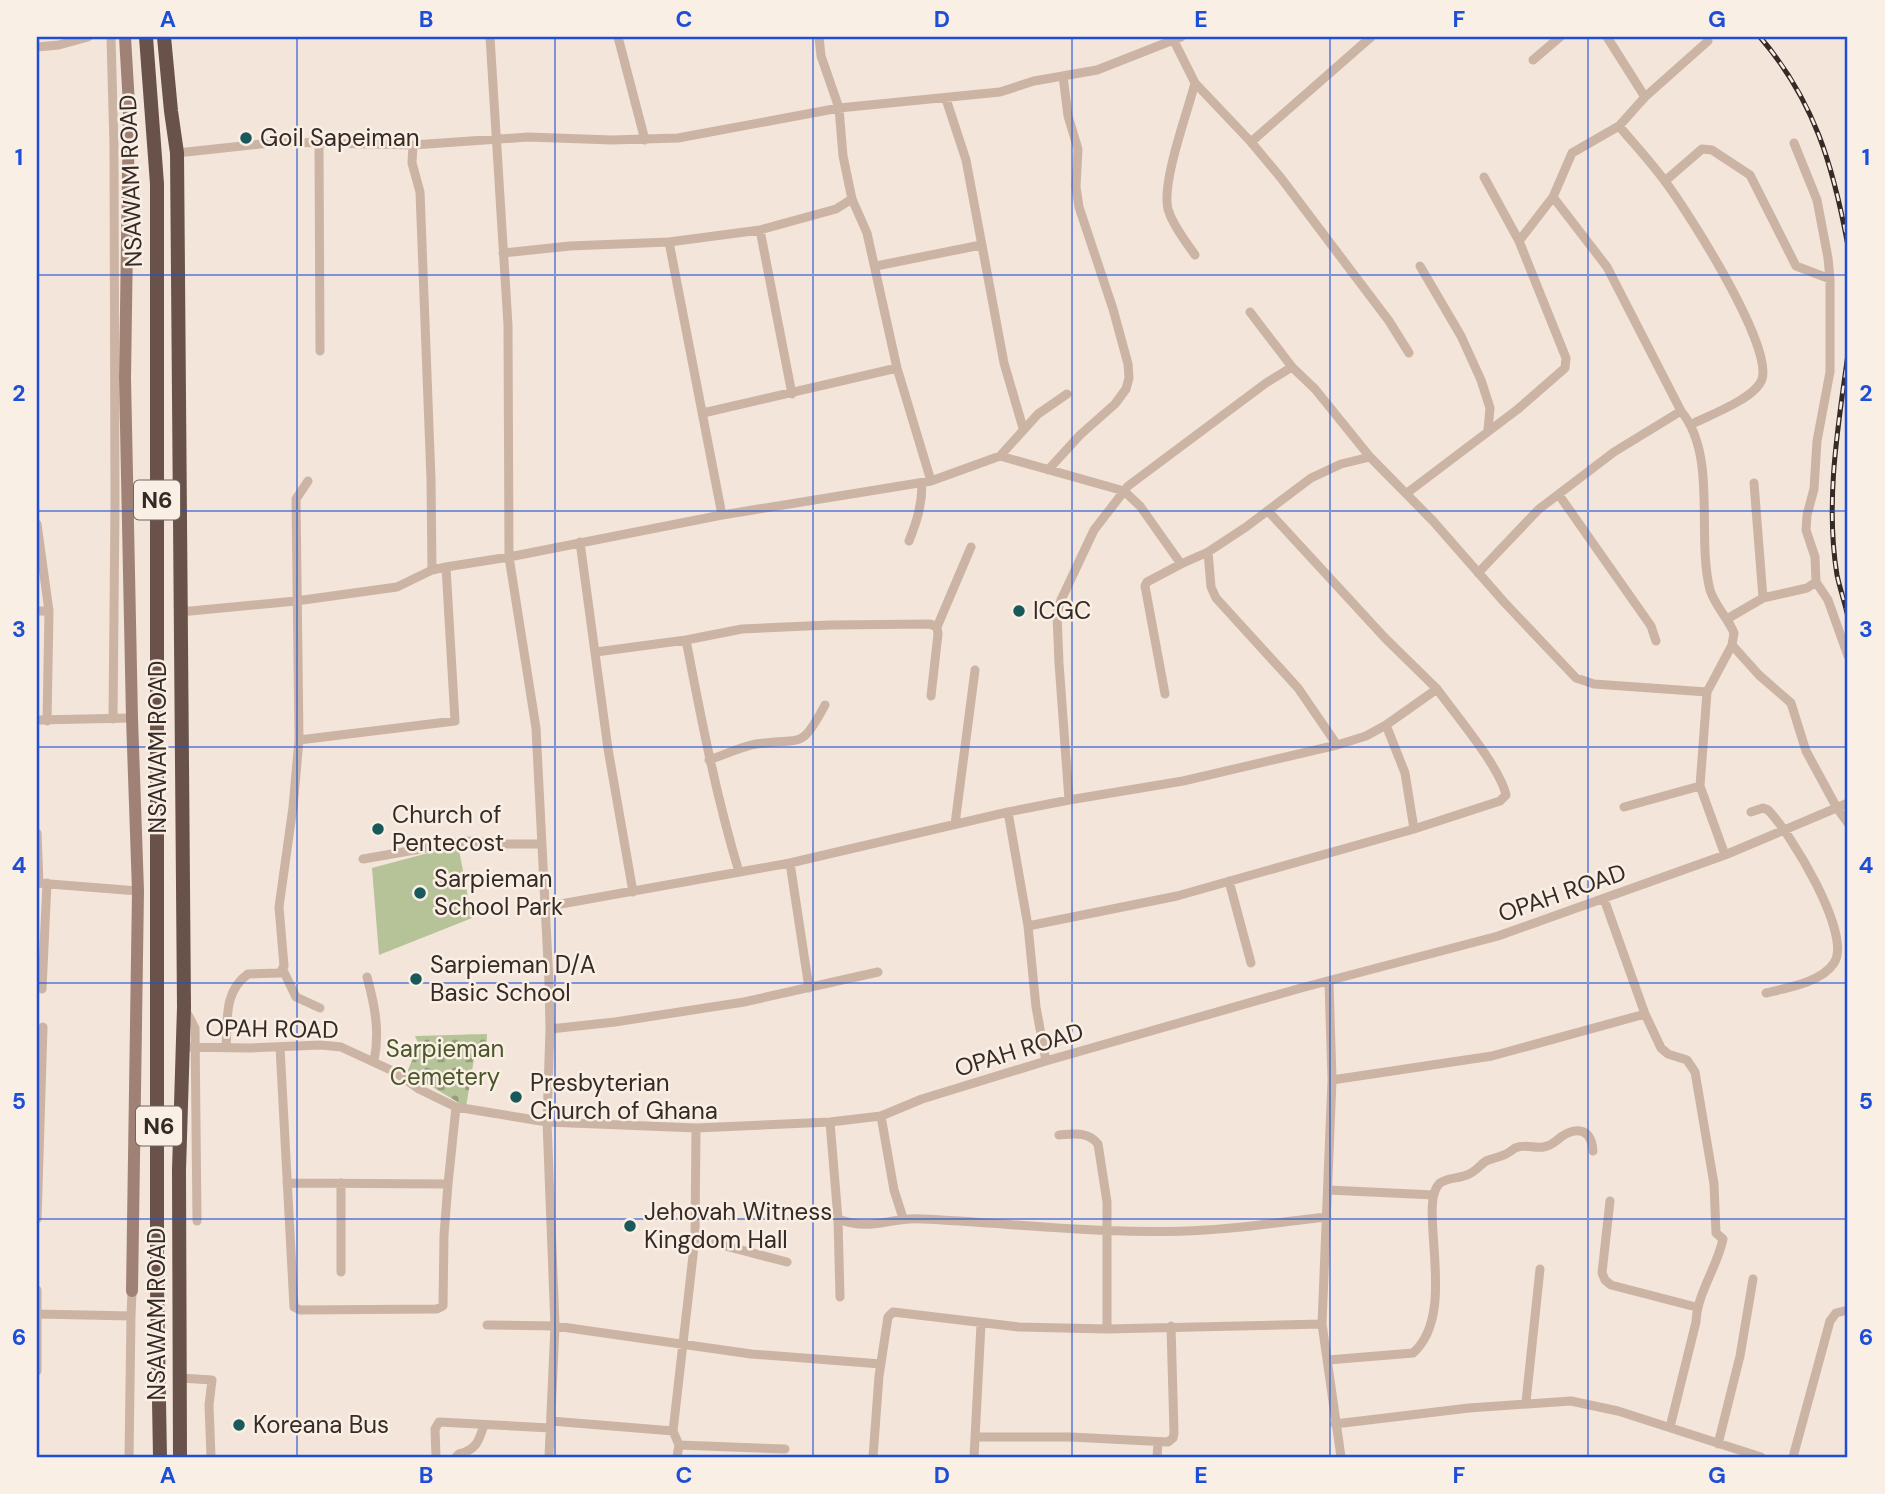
<svg xmlns="http://www.w3.org/2000/svg" width="1885" height="1494" font-family="'DM Sans',sans-serif">
  <style>
    .cemetery { fill: url(#cemetery-stones) }
    .pitch { fill: #b6c398 }
    .lines { fill: none; stroke-linecap: round; stroke-linejoin: round }
    .minor { stroke: #cbb4a4; stroke-width: 9 }
    .secondary { stroke: #9f8275; stroke-width: 12 }
    .trunk { stroke: #68524a; stroke-width: 14 }
    .rail-casing { stroke: #362a26; stroke-width: 5 }
    .rail { stroke: #faefe5; stroke-width: 2.5; stroke-dasharray: 8; stroke-linecap: butt }
    .grid { fill: none; stroke: #1d4ed8; stroke-width: 2; stroke-opacity: 0.55 }
    .poi-dot { fill: #19595a; stroke: #faefe5; stroke-width: 2.5 }
    .labels { text-anchor: middle; stroke-width: 5; stroke-linejoin: round; paint-order: stroke }
    .shield { fill: #faefe5; stroke: #71655f; stroke-width: 2 }
    .shield-label { font-size: 23px; font-weight: bold; fill: #362a26 }
    .poi-label { font-size: 24px; fill: #362a26; stroke: #faefe5; text-anchor: start }
    .street-label { font-size: 24px; fill: #362a26; stroke: #faefe5 }
    .park-label { font-size: 24px; fill: #485628; stroke: #faefe5 }
    .neatline { fill: none; stroke: #1d4ed8; stroke-width: 2.5 }
    .grid-label { font-size: 23px; text-anchor: middle; font-weight: bold; fill: #1d4ed8 }
  </style>
  <defs>
    <pattern id="cemetery-stones" width="16" height="16" patternUnits="userSpaceOnUse" patternTransform="scale(1.75)"><rect width="16" height="16" fill="#b6c398"/><path d="M2 7V4a2 2 0 0 1 4 0v3zM10 15v-3a2 2 0 0 1 4 0v3z" fill="#959f7c"/></pattern>
  </defs>
  <rect width="100%" height="100%" fill="#f3e5d9"/>
  <path class="cemetery" d="M487,1034L486,1058L474,1059L466,1107L407,1072L419,1045L415,1036Z"/>
  <path class="pitch" d="M458,845L472,918L379,955L372,868Z"/>
  <g class="lines">
    <path class="minor" d="M111,37L114,147L115,504L113,719
      M490,37L508,325L509,557L536,728L549,982L550,1029L547,1122L555,1326L549,1457
      M618,37L645,140
      M819,37L821,56L839,108L843,156L852,199L867,233L897,368L931,481
      M1172,37L1195,83L1251,142L1281,178L1389,321L1409,353
      M37,47L59,45L88,37
      M1533,60L1560,37
      M1645,97L1708,41
      M946,99L966,160L1004,363L1023,428
      M1619,126C1634,144 1650,161 1664,180C1687,210 1773,345 1762,379C1756,398 1710,415 1692,424
      M1251,142L1371,37
      M319,143L320,351
      M413,145L412,163L420,192L431,479L432,570
      M177,153L279,142L413,145L528,137L612,140L678,138L839,108L1000,92L1034,81L1097,70L1181,37
      M1665,181L1702,149L1712,150L1750,175L1796,266L1830,279
      M1553,197L1607,267L1681,411C1718,456 1696,535 1710,590C1715,606 1728,618 1734,633L1732,645L1707,692
      M760,230L792,394
      M1519,241L1553,197L1572,153L1619,126L1645,97L1607,37
      M669,242L722,515
      M503,253L570,246L669,242L760,230L836,209L852,199
      M1195,255C1186,242 1174,227 1169,212C1159,188 1188,111 1195,83
      M876,266L981,245
      M1420,266L1461,336L1481,380L1490,408L1488,430
      M1250,312L1292,367
      M703,413L897,368
      M1000,456L1124,491L1140,506L1181,564L1208,552L1246,527L1311,478L1341,464L1370,457
      M1048,470L1080,435L1115,404L1126,389L1129,378L1128,364L1113,309L1079,207L1076,187L1078,149L1068,116L1063,76
      M1754,483L1763,598
      M1407,493L1518,409L1565,368L1566,358L1519,241L1484,177
      M1559,495L1651,626L1656,641
      M37,524L49,611L47,721
      M909,541C917,521 922,505 922,483
      M580,542L608,749L633,892
      M1208,552L1211,587L1216,598L1298,688L1337,745
      M1478,573L1539,509L1614,452L1681,411
      M1816,582L1828,600L1848,656
      M37,611H49
      M180,612L296,601L397,587L432,570L446,567L509,557L722,515L931,481L1000,456L1038,414L1067,394
      M1727,619L1763,598L1807,588L1816,582L1815,557L1806,530L1807,515L1814,489L1817,441L1830,372V279L1828,258L1817,200L1794,143
      M937,627L971,547
      M686,640C701,718 716,796 739,872
      M1732,645L1759,675L1791,703L1806,751L1837,808L1848,823
      M596,652L686,640L742,629L830,625L930,624L937,627L938,634L931,696
      M1165,694L1145,586L1147,582L1181,564
      M37,720L132,718
      M299,740L455,721L446,567
      M709,760C724,755 740,747 756,744C802,737 800,752 825,705
      M1069,800L1183,781L1337,745L1366,736L1386,725L1437,689L1385,638L1268,511
      M1624,807L1700,786
      M1008,812L1028,926L1036,1007L1046,1061
      M1751,812L1763,808L1768,810C1790,832 1853,935 1834,963C1822,982 1787,988 1766,993
      M955,824L975,670
      M1414,829L1500,801L1506,795C1500,767 1455,714 1437,689
      M37,833L39,883
      M363,859L467,841L502,844H541
      M790,863L809,988
      M1229,881L1251,963
      M37,883L138,891
      M1604,899L1645,1014L1661,1048L1668,1054L1687,1060L1695,1072L1714,1184L1716,1233L1723,1239C1717,1268 1697,1293 1696,1322L1670,1427
      M544,907L790,863L1008,812L1069,800L1059,663L1057,615L1061,600L1094,530L1128,486L1266,383L1292,367L1315,389L1370,457L1433,521L1504,602L1576,678L1594,684L1707,692L1700,786L1725,855
      M1028,926L1177,896L1414,829L1405,773L1386,725
      M283,970L296,997L320,1008
      M367,977C375,1006 380,1032 374,1061
      M1329,982L1332,1080L1322,1324L1341,1457
      M42,989L47,883
      M186,1011L195,1028L197,1221
      M550,1029L615,1022L744,1002L878,972
      M182,1047L250,1048L321,1045L341,1047L395,1072L419,1089L456,1107L547,1122L696,1128L830,1122L881,1116L922,1099L1046,1061L1301,988L1498,936L1725,855L1848,803
      M280,1047L294,1307L300,1310L437,1309L443,1306L444,1235L448,1184
      M226,1048C228,1020 223,992 248,974L280,973L284,966L279,907L293,807L299,740L296,499L308,481
      M1332,1080L1492,1056L1645,1014
      M881,1116L894,1190L903,1218
      M830,1122L838,1219L840,1297
      M1059,1135C1074,1134 1088,1131 1098,1144L1107,1202V1329
      M287,1183L448,1184L456,1107
      M341,1183V1272
      M1328,1190L1434,1195
      M1610,1201L1602,1273L1605,1280L1611,1285L1696,1307
      M37,1219L43,1027
      M838,1219C873,1232 887,1217 922,1219C1015,1223 1111,1236 1205,1230C1246,1228 1287,1221 1327,1217
      M695,1238L787,1262
      M37,1290V1371
      M38,1314L131,1316L129,1457
      M131,1316L132,1291
      M487,1325L555,1326L751,1354L881,1364
      M1328,1360L1413,1353C1459,1313 1417,1206 1439,1184C1446,1177 1460,1179 1469,1174C1476,1171 1480,1165 1486,1161C1493,1158 1500,1157 1506,1154C1510,1152 1512,1150 1515,1148C1530,1142 1540,1154 1556,1141C1572,1127 1591,1125 1593,1151
      M180,1378L212,1380L209,1405L211,1457
      M1526,1402L1540,1269
      M551,1421L673,1431
      M1335,1424L1469,1408L1571,1401L1618,1411L1761,1457
      M975,1437H1071L1168,1442L1173,1438L1174,1433L1171,1326
      M1718,1444L1740,1356L1753,1279
      M679,1445L785,1449
      M436,1457L435,1429L439,1422L550,1428
      M456,1457L459,1454C476,1450 479,1441 484,1425
      M677,1457L679,1445L673,1431L695,1238L696,1128
      M873,1457L879,1376L888,1317L893,1312L1019,1327L1107,1329L1322,1324
      M974,1457L981,1324
      M1157,1457L1158,1443
      M1793,1457L1830,1321L1836,1313L1848,1310"/>
    <path class="secondary" d="M125,37L129,105L125,378L132,718L138,891L132,1291"/>
    <path class="trunk" d="M146,37L157,184V1288L160,1457
      M164,37L171,111L177,153L184,1007L179,1170L180,1457"/>
    <defs>
      <path id="rail" d="M1760,37C1814,100 1833,165 1848,246
        M1848,354C1838,426 1825,502 1837,575C1840,589 1845,603 1848,617"/>
    </defs>
    <use href="#rail" class="rail-casing"/>
    <use href="#rail" class="rail"/>
  </g>
  <path class="grid" d="M297,37V1457M555,37V1457M813,37V1457M1072,37V1457M1330,37V1457M1588,37V1457M37,275H1848M37,511H1848M37,747H1848M37,983H1848M37,1219H1848"/>
  <g class="poi-dot">
    <circle cx="246" cy="138" r="7"/>
    <circle cx="1019" cy="611" r="7"/>
    <circle cx="378" cy="829" r="7"/>
    <circle cx="420" cy="893" r="7"/>
    <circle cx="416" cy="979" r="7"/>
    <circle cx="516" cy="1097" r="7"/>
    <circle cx="630" cy="1226" r="7"/>
    <circle cx="239" cy="1425" r="7"/>
  </g>
  <g class="labels">
    <g class="shield">
      <rect x="134" y="480.5" width="46" height="39" rx="5"/>
      <rect x="136" y="1106.5" width="46" height="39" rx="5"/>
    </g>
    <g class="shield-label">
      <text x="157" y="508">N6</text>
      <text x="159" y="1134">N6</text>
    </g>
    <g class="poi-label">
      <text x="260" y="146">Goil Sapeiman</text>
      <text x="1033" y="619">ICGC</text>
      <text x="392" y="823">Church of<tspan x="392" dy="28">Pentecost</tspan></text>
      <text x="434" y="887">Sarpieman<tspan x="434" dy="28">School Park</tspan></text>
      <text x="430" y="973">Sarpieman D/A<tspan x="430" dy="28">Basic School</tspan></text>
      <text x="530" y="1091">Presbyterian<tspan x="530" dy="28">Church of Ghana</tspan></text>
      <text x="644" y="1220">Jehovah Witness<tspan x="644" dy="28">Kingdom Hall</tspan></text>
      <text x="253" y="1433">Koreana Bus</text>
    </g>
    <g class="street-label">
      <text transform="translate(131 181) rotate(-92)" y="8">NSAWAM ROAD</text>
      <text transform="translate(158 747) rotate(-90)" y="8">NSAWAM ROAD</text>
      <text transform="translate(1562 893) rotate(-19)" y="8">OPAH ROAD</text>
      <text transform="translate(272 1029) rotate(1)" y="8">OPAH ROAD</text>
      <text transform="translate(1019 1050) rotate(-17)" y="8">OPAH ROAD</text>
      <text transform="translate(157 1314) rotate(-90)" y="8">NSAWAM ROAD</text>
    </g>
    <g class="park-label">
      <text x="445" y="1057">Sarpieman<tspan x="445" dy="28">Cemetery</tspan></text>
    </g>
  </g>
  <rect width="1885" height="1494" fill="none" stroke="#faefe5" stroke-width="77"/>
  <rect x="38" y="38" width="1808" height="1418" class="neatline"/>
  <g class="grid-label">
    <text x="168" y="27">A</text>
    <text x="426" y="27">B</text>
    <text x="684" y="27">C</text>
    <text x="942" y="27">D</text>
    <text x="1201" y="27">E</text>
    <text x="1459" y="27">F</text>
    <text x="1717" y="27">G</text>
    <text x="19" y="165">1</text>
    <text x="1866" y="165">1</text>
    <text x="19" y="401">2</text>
    <text x="1866" y="401">2</text>
    <text x="19" y="637">3</text>
    <text x="1866" y="637">3</text>
    <text x="19" y="873">4</text>
    <text x="1866" y="873">4</text>
    <text x="19" y="1109">5</text>
    <text x="1866" y="1109">5</text>
    <text x="19" y="1345">6</text>
    <text x="1866" y="1345">6</text>
    <text x="168" y="1483">A</text>
    <text x="426" y="1483">B</text>
    <text x="684" y="1483">C</text>
    <text x="942" y="1483">D</text>
    <text x="1201" y="1483">E</text>
    <text x="1459" y="1483">F</text>
    <text x="1717" y="1483">G</text>
  </g>
</svg>
